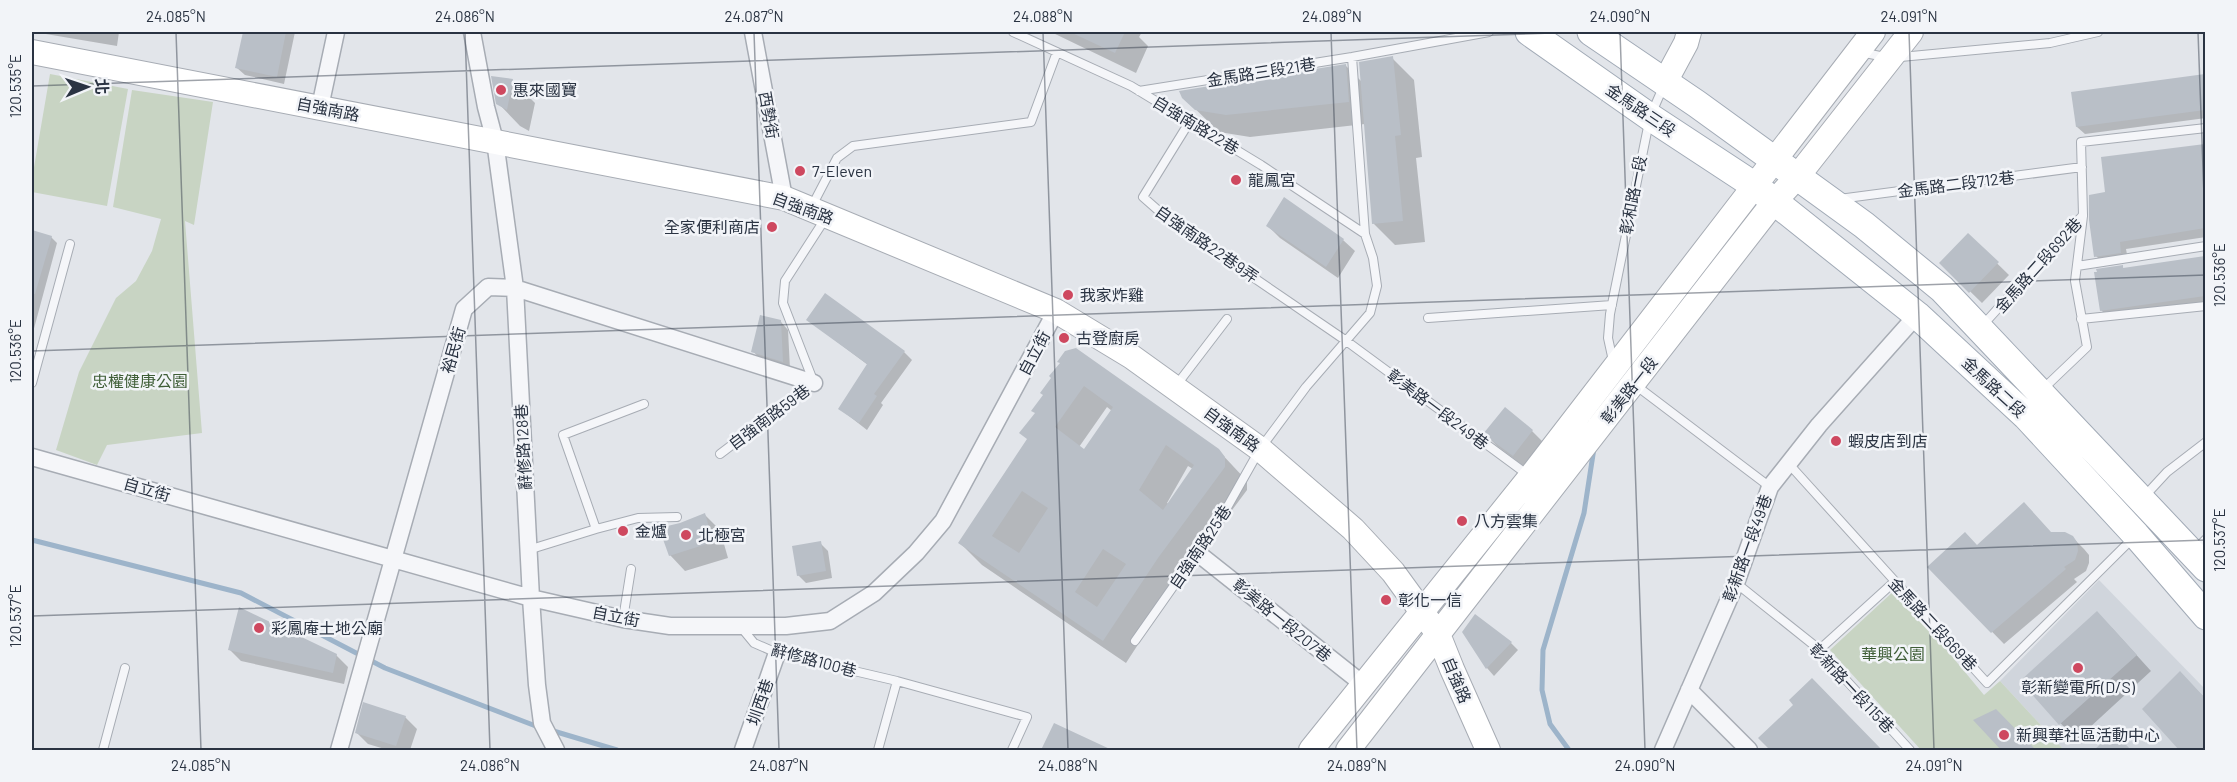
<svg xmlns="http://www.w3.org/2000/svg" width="2237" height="782" font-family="Barlow,'Noto Sans TC',sans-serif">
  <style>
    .built { fill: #d0d5dc }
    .green { fill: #c8d4c3 }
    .shadow { fill: #0003; fill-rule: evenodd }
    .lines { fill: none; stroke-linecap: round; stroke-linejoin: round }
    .stream { stroke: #9db4ca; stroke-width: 5 }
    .building { fill: #b9bfc7; fill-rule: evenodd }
    .lane-casing { stroke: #a7acb4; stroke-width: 10 }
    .street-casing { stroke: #a7acb4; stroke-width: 19 }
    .secondary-casing { stroke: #a7acb4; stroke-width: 26 }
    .primary-casing { stroke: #a1aab6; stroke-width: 29 }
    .lane { stroke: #f5f6f9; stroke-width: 8 }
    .street { stroke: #f5f6f9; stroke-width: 16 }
    .secondary { stroke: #fff; stroke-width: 24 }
    .primary { stroke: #fff; stroke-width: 27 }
    .ticks { fill: none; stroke: #2a3342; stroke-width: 1.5; stroke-opacity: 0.45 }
    .poi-dot { fill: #ce485f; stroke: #f2f4f8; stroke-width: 2 }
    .labels { text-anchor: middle; stroke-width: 5; stroke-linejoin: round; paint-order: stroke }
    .street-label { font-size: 16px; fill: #2a3342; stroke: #f2f4f8 }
    .poi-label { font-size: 16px; fill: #2a3342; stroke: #f2f4f8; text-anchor: start }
    .park-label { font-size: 16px; fill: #3f5e37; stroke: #f2f4f8 }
    .neatline { fill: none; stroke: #2a3342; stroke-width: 2 }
    .ticks-label { font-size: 15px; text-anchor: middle; fill: #2a3342 }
  </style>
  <rect width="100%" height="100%" fill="#e2e5ea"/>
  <path class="built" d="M2099,580L2205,689V750H2064L2000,681Z"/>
  <path class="green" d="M50,74L128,89L107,206L32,192V179Z
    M132,90L213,102L194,225L185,221L202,433L107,445L97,465L56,450L79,372L116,298L136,281L152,251L161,219L113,207Z
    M1896,589L1984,695L2000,681L2064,750H1921L1830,650Z"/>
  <path class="shadow" d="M34,32H119L117,46Z
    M244,32H295L284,84L245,75L237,68Z
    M1051,32H1142L1139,37L1148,46L1136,73Z
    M1392,58L1414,80L1422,157L1416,158L1425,242L1395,245L1373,223L1365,124L1250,137L1219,132L1183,97L1346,66L1362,82Z
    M2206,75V118L2085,134L2077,127L2073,93Z
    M513,81L535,103L529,131L520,126L498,103Z
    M2206,145V237L2126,249L2128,260L2104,264L2096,256L2107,194L2102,158Z
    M1268,226L1343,240L1355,251L1338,278L1280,238Z
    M32,232L51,237L57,243L32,336Z
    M1968,235L2009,275L1982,303L1941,263Z
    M2206,258V304L2109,318L2101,310L2122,267L2125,269Z
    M808,320L904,352L912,360L881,403L883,405L867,430L840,409L868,365Z
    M781,322L788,330L790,369L760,359L753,351Z
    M1061,364L1218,450L1247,481V490L1180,580L1126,663L982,565L960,543L1028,440L1036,414ZM1107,407L1112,411L1084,451L1079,447ZM1188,466L1193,469L1169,504L1167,503Z
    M1532,431L1544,443L1525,467L1497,446L1485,434Z
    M705,515L720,530L728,558L685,571L670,555Z
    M2052,533L2072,537L2084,549L2089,555V563L2086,571L2074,579L2077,582L2004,644L1929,567L1977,547Z
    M820,543L828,551L832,578L806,583L798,575Z
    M2112,628L2151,671L2076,740L2022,681Z
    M1463,632L1511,643L1518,650L1494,676L1487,668Z
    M229,649L336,655L348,667L344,684L241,661Z
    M2180,674L2206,699V750H2181L2144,709Z
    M1812,680L1880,750H1772L1760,738L1795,705Z
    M405,717L417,729L410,750H388L368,744L356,732Z
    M1055,725L1109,750H1043Z"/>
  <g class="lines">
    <path class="stream" d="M32,540L241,593L385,668L541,728
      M550,730L617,750
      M1569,750L1550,724L1542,690L1543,650L1584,513L1594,448"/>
  </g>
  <path class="building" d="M243,32H286L277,77L235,68Z
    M1070,32H1125L1115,53Z
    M1393,56L1401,135L1395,136L1403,221L1372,224L1359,62Z
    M1346,64L1349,102L1226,115L1195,110L1182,98L1179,91Z
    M2205,74V110L2076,127L2071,92Z
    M491,76L513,79L507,110L496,104Z
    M2205,144V228L2120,242L2121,253L2094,257L2089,220V195L2105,192L2101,157Z
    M1284,197L1344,239L1326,267L1266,226Z
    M32,230L52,236L35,294H32Z
    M1968,233L1999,262L1969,293L1939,263Z
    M2205,256V296L2100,311L2094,272H2097L2096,269L2123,265V268Z
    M825,293L905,351L874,394L877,396L859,423L838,409L867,364L806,320Z
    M760,315L781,320L783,362L751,352Z
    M1076,348L1219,449L1225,457V467L1158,558L1103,641L958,543L1027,439L1019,433L1035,413L1031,411L1043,395L1040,393L1051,378L1049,376L1060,363L1057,362L1065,351ZM1084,386L1113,407L1084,449L1055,427ZM1166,445L1194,465L1163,510L1139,490ZM1022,491L1048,508L1019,553L992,536ZM1103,549L1126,564L1097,607L1075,592Z
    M1505,407L1533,430L1513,456L1483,434Z
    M2024,502L2051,532H2065L2073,536L2077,542L2078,551L2075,560L2064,567L2066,569L1991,633L1927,567L1965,532L1977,545Z
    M705,513L713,542L669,556L659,528L680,523Z
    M821,541L826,571L797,576L792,546Z
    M239,607L337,654L333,673L228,650Z
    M2097,611L2137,655L2059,725L2020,681Z
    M1475,614L1512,642L1486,669L1462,632Z
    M2180,671L2205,698V750H2179L2142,709Z
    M1812,678L1882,750H1770L1758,738L1793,705L1789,700Z
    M363,702L406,716L396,746L355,733Z
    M1996,709L2036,750H2001L1973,720Z
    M1054,723L1112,750H1041Z
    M2114,732L2131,750H2094Z"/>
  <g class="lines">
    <defs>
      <path id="lane" d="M1013,32L1131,86L1261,165L1365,234L1373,258L1377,286L1370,313L1306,387L1260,449L1220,520L1135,641
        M1860,52L1890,58L2050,43L2098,32
        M1352,57L1365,234
        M1139,91L1352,57L1489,32
        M1190,121L1143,197L1168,219L1345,340L1528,475
        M1839,199L2082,167
        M812,206L837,158L853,146L1031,122L1057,52
        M2077,266L2206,246
        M1428,318L1612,305
        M2081,319L2206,306
        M1982,326L2083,215L2081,142L2206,128
        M1613,361L1608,338L1610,314L1650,117L1664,85
        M32,383L70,244
        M1634,384L1770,487
        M1175,387L1227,319
        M2043,389L2087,347L2075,281L2083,216
        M720,454L814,383L783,303L785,281L825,219
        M1788,463L1987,683L2134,537
        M2143,498L2167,472L2206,442
        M596,529L638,518L677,517
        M528,550L596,529L563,435L644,404
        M2194,551L2206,539
        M1736,583L1815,646L1910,750
        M623,619L631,569
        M740,626L754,643L777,653L897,681L1027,717L1012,750
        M1819,650L1894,582
        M103,750L125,668
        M878,750L897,681"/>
      <path id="street" d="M472,32L486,107L495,141L515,288L531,598L537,685L542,723L556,750
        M753,32L784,198
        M320,107L336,32
        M32,457L531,598L623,619L670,626H786L830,621L874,593L916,553L943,521L1056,311
        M1200,555L1364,685
        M1689,690L1749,750
        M339,750L464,309L488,287L515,288L814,383
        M743,750L777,653
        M1663,750L1736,583L1770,487L1819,425L1917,315"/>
      <path id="secondary" d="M32,52L784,198L1056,311L1132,357L1260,449L1353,529L1393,572L1438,634L1452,669L1488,750
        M1665,82L1686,43L1689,32
        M1311,750L1531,476L1873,32
        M1348,750L1774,202L1797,177L1911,32"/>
      <path id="primary" d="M1529,32L1650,117L1755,186L1917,315L2026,416L2136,535L2206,616
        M1591,32L1697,104L1864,225L1942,289L2206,568"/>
    </defs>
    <use href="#lane" class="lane-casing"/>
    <use href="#street" class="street-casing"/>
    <use href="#secondary" class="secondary-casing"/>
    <use href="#primary" class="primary-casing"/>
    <use href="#lane" class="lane"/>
    <use href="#street" class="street"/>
    <use href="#secondary" class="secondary"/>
    <use href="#primary" class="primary"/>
  </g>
  <path class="ticks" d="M176,32L201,750M465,32L490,750M754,32L779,750M1043,32L1068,750M1331,32L1357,750M1620,32L1645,750M1909,32L1934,750M2198,32L2206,250M32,86L1580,32M32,351L2206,275M32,616L2206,540"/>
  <g class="poi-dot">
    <circle cx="501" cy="90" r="6"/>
    <circle cx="800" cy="171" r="6"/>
    <circle cx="1236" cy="180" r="6"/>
    <circle cx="772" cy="227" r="6"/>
    <circle cx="1068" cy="295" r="6"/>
    <circle cx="1064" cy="338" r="6"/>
    <circle cx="1836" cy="441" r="6"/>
    <circle cx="1462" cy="521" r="6"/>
    <circle cx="623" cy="531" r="6"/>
    <circle cx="686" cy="535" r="6"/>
    <circle cx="1386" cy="600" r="6"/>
    <circle cx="259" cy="628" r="6"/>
    <circle cx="2078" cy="668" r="6"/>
    <circle cx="2004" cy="735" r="6"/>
  </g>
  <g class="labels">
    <g class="street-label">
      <text transform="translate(1261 72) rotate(-9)" y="6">金馬路三段21巷</text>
      <text transform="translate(328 109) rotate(11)" y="6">自強南路</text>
      <text transform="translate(1641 110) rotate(34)" y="6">金馬路三段</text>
      <text transform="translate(769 115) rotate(80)" y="6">西勢街</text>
      <text transform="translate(1196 125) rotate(31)" y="6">自強南路22巷</text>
      <text transform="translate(1956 184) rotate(-7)" y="6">金馬路二段712巷</text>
      <text transform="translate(1633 195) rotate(-79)" y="6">彰和路一段</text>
      <text transform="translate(803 208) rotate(20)" y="6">自強南路</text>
      <text transform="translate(1207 244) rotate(35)" y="6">自強南路22巷9弄</text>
      <text transform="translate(2038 265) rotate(-48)" y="6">金馬路二段692巷</text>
      <text transform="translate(453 350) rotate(-74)" y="6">裕民街</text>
      <text transform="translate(1034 353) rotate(-62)" y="6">自立街</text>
      <text transform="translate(1994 387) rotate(43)" y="6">金馬路二段</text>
      <text transform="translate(1629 390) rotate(-52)" y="6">彰美路一段</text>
      <text transform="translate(1438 409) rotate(37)" y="6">彰美路一段249巷</text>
      <text transform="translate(769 417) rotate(-37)" y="6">自強南路59巷</text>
      <text transform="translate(1232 429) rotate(36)" y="6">自強南路</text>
      <text transform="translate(523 447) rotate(-93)" y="6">辭修路128巷</text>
      <text transform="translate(147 489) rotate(16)" y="6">自立街</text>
      <text transform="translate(1200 547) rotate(-56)" y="6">自強南路25巷</text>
      <text transform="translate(1747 548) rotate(-70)" y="6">彰新路一段49巷</text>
      <text transform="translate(616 616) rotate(11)" y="6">自立街</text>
      <text transform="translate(1282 620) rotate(39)" y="6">彰美路一段207巷</text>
      <text transform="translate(1933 624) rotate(47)" y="6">金馬路二段669巷</text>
      <text transform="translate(814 660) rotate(15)" y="6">辭修路100巷</text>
      <text transform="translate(1457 680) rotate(67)" y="6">自強路</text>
      <text transform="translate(1852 688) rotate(47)" y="6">彰新路一段115巷</text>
      <text transform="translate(760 702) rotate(-71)" y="6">圳西巷</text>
    </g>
    <g class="poi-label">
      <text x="513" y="96">惠來國寶</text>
      <text x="812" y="177">7-Eleven</text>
      <text x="1248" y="186">龍鳳宮</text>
      <text x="760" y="233" text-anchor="end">全家便利商店</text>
      <text x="1080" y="301">我家炸雞</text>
      <text x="1076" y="344">古登廚房</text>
      <text x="1848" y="447">蝦皮店到店</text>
      <text x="1474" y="527">八方雲集</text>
      <text x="635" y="537">金爐</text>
      <text x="698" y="541">北極宮</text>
      <text x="1398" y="606">彰化一信</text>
      <text x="271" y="634">彩鳳庵土地公廟</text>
      <text x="2078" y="693" text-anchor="middle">彰新變電所(D/S)</text>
      <text x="2016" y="741">新興華社區活動中心</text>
    </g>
    <g class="park-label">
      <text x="140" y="387">忠權健康公園</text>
      <text x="1893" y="660">華興公園</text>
    </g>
  </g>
  <rect width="2237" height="782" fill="none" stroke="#f2f4f8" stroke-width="66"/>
  <g transform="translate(87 87) rotate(88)" stroke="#f2f4f8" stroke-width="4.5" paint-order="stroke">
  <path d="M0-4.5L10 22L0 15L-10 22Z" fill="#2a3342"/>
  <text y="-9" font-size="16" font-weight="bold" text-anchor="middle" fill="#2a3342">北</text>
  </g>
  <rect x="33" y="33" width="2171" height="716" class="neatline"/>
  <g class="ticks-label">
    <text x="176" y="22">24.085°N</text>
    <text x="465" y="22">24.086°N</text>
    <text x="754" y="22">24.087°N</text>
    <text x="1043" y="22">24.088°N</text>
    <text x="1332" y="22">24.089°N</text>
    <text x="1620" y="22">24.090°N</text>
    <text x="1909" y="22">24.091°N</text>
    <text transform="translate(16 86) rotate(-90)" y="5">120.535°E</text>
    <text transform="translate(2220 275) rotate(-90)" y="5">120.536°E</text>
    <text transform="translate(16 351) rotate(-90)" y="5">120.536°E</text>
    <text transform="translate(2220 540) rotate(-90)" y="5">120.537°E</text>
    <text transform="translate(16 616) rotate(-90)" y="5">120.537°E</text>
    <text x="201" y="771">24.085°N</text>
    <text x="490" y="771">24.086°N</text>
    <text x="779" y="771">24.087°N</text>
    <text x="1068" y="771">24.088°N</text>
    <text x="1357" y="771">24.089°N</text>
    <text x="1645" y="771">24.090°N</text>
    <text x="1934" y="771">24.091°N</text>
  </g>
</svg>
